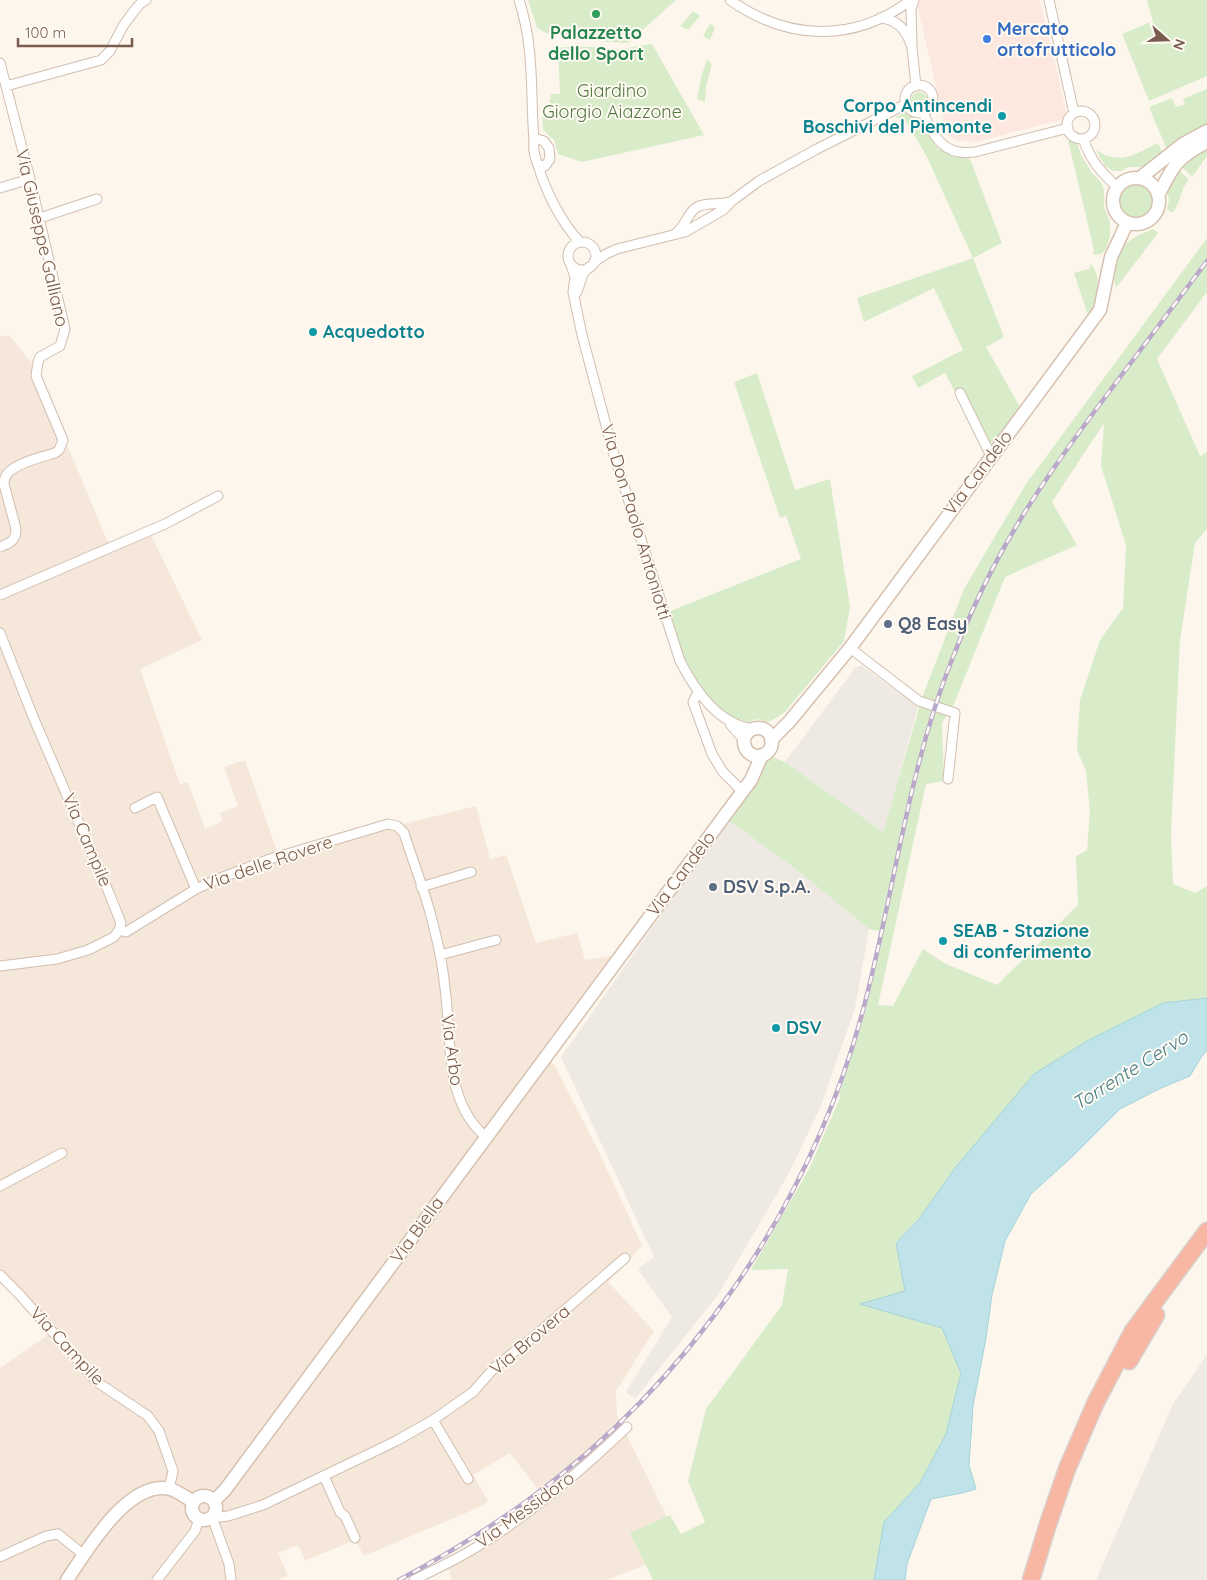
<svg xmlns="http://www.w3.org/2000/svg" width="1207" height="1580" font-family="Quicksand,sans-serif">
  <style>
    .residential { fill: #f5e8da }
    .commercial { fill: #fde8e0 }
    .industrial { fill: #efe9e4 }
    .green { fill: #d8ecc9; fill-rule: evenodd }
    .water { fill: #bfe3e8; stroke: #a5d3da }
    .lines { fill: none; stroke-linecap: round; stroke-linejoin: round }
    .street-casing { stroke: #d1beb0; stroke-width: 11 }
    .secondary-casing { stroke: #d6c0b0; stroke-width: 15 }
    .highway-casing { stroke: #dad1cd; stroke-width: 19 }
    .street { stroke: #fff; stroke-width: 9 }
    .secondary { stroke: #fff; stroke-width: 12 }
    .highway { stroke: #f7b7a3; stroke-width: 16 }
    .rail-casing { stroke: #b9a8c9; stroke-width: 4.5 }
    .rail { stroke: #fffaf3; stroke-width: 2.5; stroke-dasharray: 8; stroke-linecap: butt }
    .leisure-dot { fill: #2e9e5b; stroke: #fffaf3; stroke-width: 2 }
    .shop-dot { fill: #3f7fe0; stroke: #fffaf3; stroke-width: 2 }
    .culture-dot { fill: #0f9aa8; stroke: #fffaf3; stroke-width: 2 }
    .service-dot { fill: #5c6f8a; stroke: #fffaf3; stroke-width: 2 }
    .labels { text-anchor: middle; stroke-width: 4; stroke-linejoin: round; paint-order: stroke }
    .shop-label { font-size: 18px; font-weight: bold; fill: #366cbe; stroke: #fffaf3; text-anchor: start }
    .leisure-label { font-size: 18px; font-weight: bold; fill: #27864d; stroke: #fffaf3 }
    .park-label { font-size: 18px; fill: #537a41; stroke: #fffaf3 }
    .culture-label { font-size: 18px; font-weight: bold; fill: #0d838f; stroke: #fffaf3; text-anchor: start }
    .street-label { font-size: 18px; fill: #7a5c4d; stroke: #fffaf3 }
    .service-label { font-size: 18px; font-weight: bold; fill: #4e5e75; stroke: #fffaf3; text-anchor: start }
    .water-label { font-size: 19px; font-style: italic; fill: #437c86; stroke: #fffaf3 }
  </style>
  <rect width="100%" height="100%" fill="#fdf6ec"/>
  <path class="residential" d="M9,335L34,366L112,552L150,533L202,640L140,669L180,784L188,782L205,829L223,821L220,813L238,806L224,767L245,760L281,862L403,824L476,806L490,859L506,855L536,943L577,933L585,960L611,956L542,1049L556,1068L597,1148L642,1245L629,1261L608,1282L654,1331L616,1391L617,1415L676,1536L645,1565L606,1580H452L446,1561L475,1542L542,1495L510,1453L473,1475L488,1501L482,1506L364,1556L355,1540L305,1561L298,1545L278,1553L288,1576L277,1580H0V1368L55,1330L0,1278V337Z"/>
  <path class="commercial" d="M922,0H1040L1066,110L1064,119L976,142L956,140L947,134L917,4Z"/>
  <path class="industrial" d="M861,665L918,707L883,833L785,762L855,668Z
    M728,820L793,867L869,929L855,1008L821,1106L789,1173L718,1295L635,1399L626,1392L672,1317L638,1269L654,1257L561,1057Z
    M1207,1355V1580H1097L1098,1575L1173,1404Z"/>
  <path class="green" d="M528,0H676L628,43L596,41L594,36L577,40L576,37L566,38L564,33L550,31L548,34L537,28Z
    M1147,0H1207V76L1149,101L1122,34L1153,21Z
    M693,11L700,16L688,30L680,26Z
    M710,24L715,27L710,40L703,36Z
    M652,44L704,135L582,162L558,154L554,140L543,130L542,114L548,113L551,94H560L558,48L575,46L622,49Z
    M707,60L712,64L706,86L705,102L697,99L702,74Z
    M1207,89V125L1167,150L1149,107L1172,98L1176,107L1185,104L1183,99Z
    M911 100a8 8 0 1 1 16 0a8 8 0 1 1-16 0Z
    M904,113L919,119L938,149L970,159L1002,243L973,258L1004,337L986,347L1020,407L995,440L984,447L945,373L918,388L912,376L963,350L934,288L864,322L857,298L973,258L926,155L905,120L895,117Z
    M1068,140L1077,143L1081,155L1092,173L1101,182L1104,189V207L1110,222V237L1106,249L1101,254L1093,255L1094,250Z
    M1158,143L1162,152L1147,165L1140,167H1128L1121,171H1113L1105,166L1096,150C1122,166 1134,154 1158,143Z
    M1207,149V156L1192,177L1180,165Z
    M1177,168L1189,180C1181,187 1181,202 1173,212H1170L1167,209L1169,200L1167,189Z
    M1119 201a17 17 0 1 1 34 0a17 17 0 1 1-34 0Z
    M1153,229L1158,233L1116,288C1114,282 1114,275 1115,269C1117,244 1133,237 1153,229Z
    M1207,238V292L1157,359L1200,456L1207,452V529L1195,543L1180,640L1171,834L1173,884L1195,893L1207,886V998L1163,1003L955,1168L919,1219L896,1242L942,1328L961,1373L946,1434L920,1483L884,1522L874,1580H653L630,1533L670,1515L681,1534L705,1522L688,1481L706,1409L782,1305L788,1269L751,1270L809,1169L840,1098L839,1093L865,1012L881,943L879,931L869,929L793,867L728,820L766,758L771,756L785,762L883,832L922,698L964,589L1026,484ZM1104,423L1101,466L1126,545L1123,608L1100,640L1080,700L1077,750L1086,771L1090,811L1087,850L1076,856L1078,905L997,985L946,964L923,949L893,1006L878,1005L926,784L944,781L942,723L954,704L1005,577L1077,545L1052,502Z
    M1091,264C1104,279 1095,296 1092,313L1089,318L1074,273L1089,269Z
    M757,373L795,490L830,479L850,607L844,641L785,712L776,718L768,722L757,719L748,722L740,719L736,721C715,705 695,685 684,660C677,645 673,628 668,612L801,559L786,516L780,518L734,382Z"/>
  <path class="water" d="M1207,998V1051L1202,1056L1190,1076L1161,1088L1120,1109L1073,1156L1031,1194L1005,1241L992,1295L986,1338L973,1406L969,1465L976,1489L962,1493L931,1499L907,1564L905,1580H874L884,1522L920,1483L946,1434L961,1373L942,1328L860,1304L905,1291L896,1243L919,1219L955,1168L1034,1074L1087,1041L1163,1003Z"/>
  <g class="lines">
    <defs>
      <path id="street" d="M519,0C535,50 530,91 534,141
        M730,0C788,41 854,43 911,0
        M914,0L911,9L912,48L916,86
        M1049,0L1074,113
        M880,18C896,19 906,29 911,45
        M0,63L30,179L65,329L60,346L40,357L38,362L36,376L63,440L59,450L55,453C42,457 16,463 8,473C5,476 4,480 4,484L16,529C16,541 10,543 0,547
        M905 99a14 14 0 1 1 28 0a14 14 0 1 1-28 0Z
        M6,86L101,60L110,51L123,26L134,11L140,4L146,0
        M1067 125a14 14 0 1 1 28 0a14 14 0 1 1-28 0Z
        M923,112C930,129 939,149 959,152C964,153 970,152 975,152L1068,128
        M537,139L544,141L549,148L550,159L545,166L538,165C535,158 533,149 534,141Z
        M1083,139C1092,162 1099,170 1117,187
        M538,165C545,190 562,224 580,242
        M0,188L30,179
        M40,218L97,199
        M676,233C686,226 687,213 697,207C705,202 719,205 729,202
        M568 256a14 14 0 1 1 28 0a14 14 0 1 1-28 0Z
        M594,262L606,254L617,249L685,232L723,210L732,201L759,181L815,150L906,104
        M571,265L575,277L573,292L582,335L614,455L680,661C695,690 718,725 754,729
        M577,292L583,274L589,267
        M960,393L991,456
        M0,595L165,524L218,496
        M0,633L34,719L109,893L121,923L119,930L114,937L88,950L57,959L0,966
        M850,648L919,701L955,713L948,779
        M698,692L693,702L712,754L723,772L742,791
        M730,724L744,740
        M135,808L157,797L196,889
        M421,887L471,872
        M119,930L126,932L196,889L218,879L270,859L388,824L397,826L404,833C414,865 427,896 434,928C439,947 443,968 445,988C452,1038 443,1101 486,1137
        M440,955L496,940
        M0,1186L62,1153
        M0,1275L19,1294L97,1382L148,1416L159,1431L173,1471L169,1489
        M433,1420L468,1479
        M324,1476L340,1512L345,1516L355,1538
        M214,1514L220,1517L228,1516L263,1505L396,1441L433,1420L473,1392L495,1367L536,1335L625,1258
        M212,1517L229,1564L231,1580
        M0,1557L46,1536L58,1534L84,1555
        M157,1580L195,1531L199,1519
        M414,1580C434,1570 455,1560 475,1548C529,1515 581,1471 627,1427"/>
      <path id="secondary" d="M1113 201a23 23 0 1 1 46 0a23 23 0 1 1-46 0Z
        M1140,178L1183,144L1207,131
        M1159,194C1173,165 1178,157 1207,142
        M744 742a14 14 0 1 1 28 0a14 14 0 1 1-28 0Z
        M771,740L789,722L850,648L1100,310L1111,257L1127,223
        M192 1508a12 12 0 1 1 24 0a12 12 0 1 1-24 0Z
        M214,1501L225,1490L751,780L762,755
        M67,1580C86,1552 128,1479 170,1489C178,1491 186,1498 194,1502"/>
      <path id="highway" d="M1129,1361L1156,1315
        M1031,1580L1048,1524L1067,1469L1095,1404L1133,1331L1207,1231"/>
    </defs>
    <use href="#street" class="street-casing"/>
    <use href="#secondary" class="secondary-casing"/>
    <use href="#highway" class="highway-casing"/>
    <use href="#street" class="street"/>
    <use href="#secondary" class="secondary"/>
    <use href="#highway" class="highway"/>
    <defs>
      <path id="rail" d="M399,1580C444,1556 487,1530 528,1500C689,1383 810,1206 862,1014C894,896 907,771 953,657C971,610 993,564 1020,520C1046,477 1076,436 1106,396C1140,351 1173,306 1207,261"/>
    </defs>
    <use href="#rail" class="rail-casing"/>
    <use href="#rail" class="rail"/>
  </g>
  <circle class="leisure-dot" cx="596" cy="14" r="5"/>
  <circle class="shop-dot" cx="987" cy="39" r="5"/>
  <g class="culture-dot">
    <circle cx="1002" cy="116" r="5"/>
    <circle cx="313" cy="332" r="5"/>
    <circle cx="943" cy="941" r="5"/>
    <circle cx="776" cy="1028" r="5"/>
  </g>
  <g class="service-dot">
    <circle cx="888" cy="624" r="5"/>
    <circle cx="713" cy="887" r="5"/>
  </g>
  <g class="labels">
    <g class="shop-label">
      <text x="997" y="35">Mercato<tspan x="997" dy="21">ortofrutticolo</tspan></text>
    </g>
    <g class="leisure-label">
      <text x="596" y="39">Palazzetto<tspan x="596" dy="21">dello Sport</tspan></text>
    </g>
    <g class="park-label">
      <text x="612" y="97">Giardino<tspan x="612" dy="21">Giorgio Aiazzone</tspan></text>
    </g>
    <g class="culture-label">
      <text x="992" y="112" text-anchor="end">Corpo Antincendi<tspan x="992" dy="21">Boschivi del Piemonte</tspan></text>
      <text x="323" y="338">Acquedotto</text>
      <text x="953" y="937">SEAB - Stazione<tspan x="953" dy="21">di conferimento</tspan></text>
      <text x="786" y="1034">DSV</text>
    </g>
    <g class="street-label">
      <text transform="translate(42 238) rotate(77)" y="6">Via Giuseppe Galliano</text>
      <text transform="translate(978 473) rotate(-53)" y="6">Via Candelo</text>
      <text transform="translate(636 522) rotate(73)" y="6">Via Don Paolo Antoniotti</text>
      <text transform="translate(87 840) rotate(67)" y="6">Via Campile</text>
      <text transform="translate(268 863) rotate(-19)" y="6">Via delle Rovere</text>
      <text transform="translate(681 874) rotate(-53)" y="6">Via Candelo</text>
      <text transform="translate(452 1050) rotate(82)" y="6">Via Arbo</text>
      <text transform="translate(417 1230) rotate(-54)" y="6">Via Biella</text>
      <text transform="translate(530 1340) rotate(-40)" y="6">Via Brovera</text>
      <text transform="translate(67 1346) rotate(47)" y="6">Via Campile</text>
      <text transform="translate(525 1510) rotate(-36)" y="6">Via Messidoro</text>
    </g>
    <g class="service-label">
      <text x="898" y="630">Q8 Easy</text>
      <text x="723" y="893">DSV S.p.A.</text>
    </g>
    <g class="water-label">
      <text transform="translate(1130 1070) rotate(-32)" y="7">Torrente Cervo</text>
    </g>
  </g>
  <g transform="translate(1167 40) rotate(110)" stroke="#fffaf3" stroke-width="4" paint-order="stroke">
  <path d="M0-4L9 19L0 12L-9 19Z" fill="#7a5c4d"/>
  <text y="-8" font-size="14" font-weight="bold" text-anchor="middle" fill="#7a5c4d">N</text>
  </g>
  <path d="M18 38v8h114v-8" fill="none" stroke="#7a5c4d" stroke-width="2.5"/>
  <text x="25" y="38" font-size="15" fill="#7a5c4d" stroke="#fffaf3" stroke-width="4" paint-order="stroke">100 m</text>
</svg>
